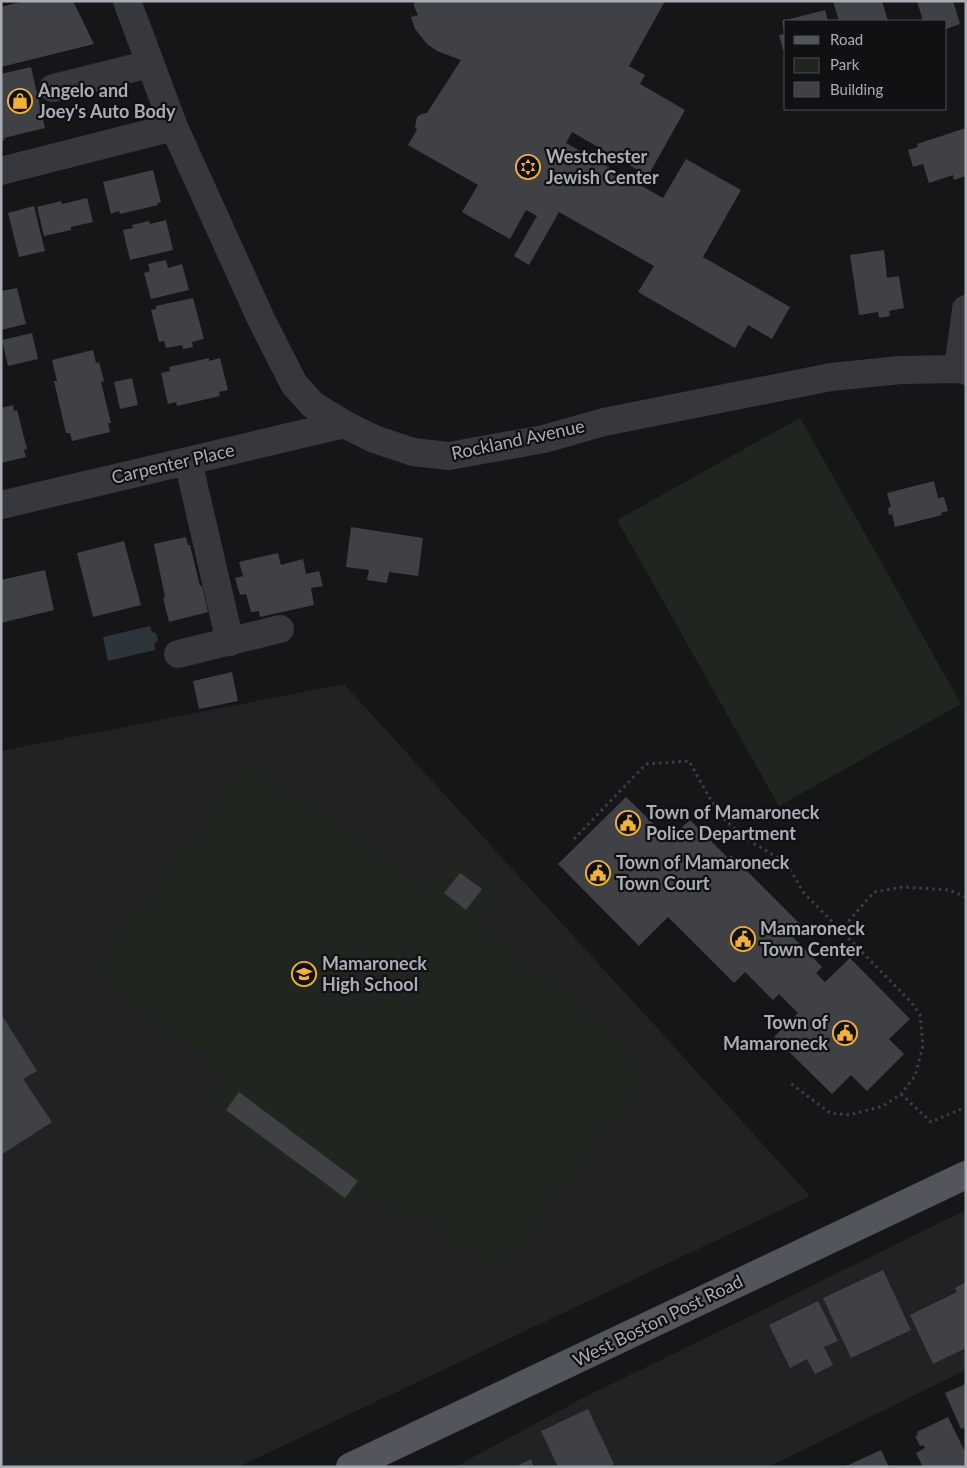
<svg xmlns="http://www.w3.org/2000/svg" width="967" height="1468" font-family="Lato,sans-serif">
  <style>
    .built { fill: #222225 }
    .green { fill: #1e261f }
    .water { fill: #2c353c }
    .building { fill: #404145 }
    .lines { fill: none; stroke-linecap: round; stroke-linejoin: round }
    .path { stroke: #3d3f44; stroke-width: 3; stroke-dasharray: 2.5 4; stroke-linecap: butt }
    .minor { stroke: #37383d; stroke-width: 28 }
    .major { stroke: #53555c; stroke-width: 28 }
    .labels { text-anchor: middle; stroke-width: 4.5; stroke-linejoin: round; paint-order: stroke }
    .poi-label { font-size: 18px; font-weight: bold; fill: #a8adb8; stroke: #111113; text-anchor: start }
    .street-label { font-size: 18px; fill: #a8adb8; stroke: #111113 }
  </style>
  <rect width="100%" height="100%" fill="#161618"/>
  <path class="built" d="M344,684L810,1196L238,1467H1V751Z
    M966,1210V1370L768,1467H455L583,1398Z"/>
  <path class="green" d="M800,418L961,704L779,806L617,520Z
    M244,770L259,771L272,777L429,892L454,861L495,892L471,922L604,1023L628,1046L649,1074L506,1265L478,1256L458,1247L417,1216L409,1223L360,1186L347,1205L209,1103L229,1078L128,999L99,963Z"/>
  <path class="water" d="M150,626L152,632L156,633L158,640L154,644L155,650L108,661L103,637Z"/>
  <path class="building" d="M24,1H73L94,44L1,67V7Z
    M414,1H665L629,66L645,75L640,84L685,110L648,176L572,132L566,143L663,198L686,159L741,190L703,257L790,307L772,339L748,325L735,348L638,292L654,266L559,212L529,265L514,256L537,216L526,210L510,239L462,212L478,185L408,145L417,130L415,127L417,117L421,114L427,113L461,60L437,51L427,44L415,29L411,17L418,15L414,6Z
    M833,1H882L888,21H839Z
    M917,1H953L960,24L946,29V21H923Z
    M825,10L828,21H786V49L783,50L779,35L785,34L782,21Z
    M31,67L45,128L4,138L5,140L1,141V74Z
    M966,128V176L954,180L953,175L929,183L923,164L913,167L908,150L918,147L917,144Z
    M153,170L161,202L157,203L158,205L120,214L119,211L111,214L103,182Z
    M87,198L93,222L71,227V230L44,236L37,207L61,201L62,204Z
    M34,206L45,251L19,257L8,213Z
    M166,220L173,250L130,260L123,230L133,228L132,225L149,221L150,224Z
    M884,250L887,278L899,276L904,308L889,311L890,316L879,318L878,312L859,315L850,255Z
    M166,260L168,268L182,264L189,290L151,299L144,273L150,271L148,264Z
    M17,288L26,324L1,330V291Z
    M193,298L204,339L192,342L193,347L183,349L182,345L166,348L164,341L159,342L151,310L156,309V306Z
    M32,333L38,359L8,366L2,340Z
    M93,350L96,363L99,362L104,381L101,382L111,423H108L110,432L72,441L70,433H66L54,381H57L52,360Z
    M209,358V361L220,358L228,390L219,392L220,396L177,406L176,402L168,404L161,373L170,371L169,367Z
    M132,378L138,405L120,409L114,382Z
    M13,405L14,411L17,410L27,449L24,450L26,457L1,463V408Z
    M934,481L938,498L944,497L948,511L941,513L942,515L895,527L892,514L889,515L888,508L891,507L887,493Z
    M351,527L423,538L418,576L389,572L387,583L367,580L369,570L346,567Z
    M186,537L188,545H190L200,586H202L208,612L169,622L163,598L165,597L154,544Z
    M124,541L141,605L93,617L77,553Z
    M278,553L281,565L303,559L306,574L319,571L323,586L311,588L314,605L260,617L259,611L251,612L246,594L240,595L235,578L243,576L239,562Z
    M45,570L54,610L1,623V580Z
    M232,672L238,701L199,709L193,681Z
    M626,797L669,839L690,820L728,858L731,855L799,923L789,933L822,967L816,973L825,982L850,958L910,1019L889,1039L904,1054L867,1091L851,1075L832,1094L774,1037L798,1013L779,994L773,1000L745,972L734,983L668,917L639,946L558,864Z
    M460,873L482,889L466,910L444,893Z
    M1,1014L37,1071L23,1079L52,1122L1,1155Z
    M239,1092L358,1181L345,1198L226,1110Z
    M883,1270L911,1330L851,1358L823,1298Z
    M966,1282V1348L933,1364L910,1315L957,1292L955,1288Z
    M818,1301L838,1341L824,1347L833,1365L815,1374L807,1359L790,1368L769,1325Z
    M966,1384V1427L961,1429L945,1393Z
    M588,1409L614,1464L608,1467H558L541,1431Z
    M948,1417L966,1454V1467H923L916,1453L925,1448L923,1445L920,1446L915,1436L918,1435L917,1432Z
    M881,1450L889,1467H844Z
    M531,1459L534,1467H515Z"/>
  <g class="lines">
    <path class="path" d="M574,839L646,764L689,761L709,797L725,820L746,839L787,863L803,892L911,1002L920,1015L923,1046L915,1076L901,1094L883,1106L849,1115L830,1113L789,1082
      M840,931L874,892L903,887L949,890L966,897
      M901,1094L931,1122L966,1107"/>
    <path class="minor" d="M127,1L174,127L261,319L294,384L313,405L344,424L374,439L413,452L449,456L544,439L604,422L831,377L900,370L958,369L966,371
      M53,88L150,64
      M1,171L174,127
      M958,369L966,309
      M188,461L230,642
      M1,505L344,424
      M178,654L280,629"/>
    <path class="major" d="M350,1467L966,1175"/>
  </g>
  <defs>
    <symbol id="shop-ring" viewBox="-11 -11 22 22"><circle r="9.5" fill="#111113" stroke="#f2b134" stroke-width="1.5"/><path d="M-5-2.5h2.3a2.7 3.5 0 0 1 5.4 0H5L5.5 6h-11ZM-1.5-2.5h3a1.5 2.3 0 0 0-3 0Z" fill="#f2b134"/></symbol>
    <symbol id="synagogue-ring" viewBox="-11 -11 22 22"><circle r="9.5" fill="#111113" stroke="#f2b134" stroke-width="1.5"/><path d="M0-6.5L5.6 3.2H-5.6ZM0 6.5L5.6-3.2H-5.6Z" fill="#f2b134"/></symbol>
    <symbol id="civic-ring" viewBox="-11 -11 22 22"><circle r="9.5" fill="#111113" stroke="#f2b134" stroke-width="1.5"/><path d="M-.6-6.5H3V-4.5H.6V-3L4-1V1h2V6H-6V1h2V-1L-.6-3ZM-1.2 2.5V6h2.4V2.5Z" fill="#f2b134"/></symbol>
    <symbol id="school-ring" viewBox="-11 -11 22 22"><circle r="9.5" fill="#111113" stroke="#f2b134" stroke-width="1.5"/><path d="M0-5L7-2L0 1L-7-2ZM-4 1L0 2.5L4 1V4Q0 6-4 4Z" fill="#f2b134"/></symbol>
  </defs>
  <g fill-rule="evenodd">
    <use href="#shop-ring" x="6" y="87" width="28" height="28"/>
    <use href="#synagogue-ring" x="514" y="153" width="28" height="28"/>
    <use href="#civic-ring" x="614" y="809" width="28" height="28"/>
    <use href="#civic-ring" x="584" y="859" width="28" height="28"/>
    <use href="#civic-ring" x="729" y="925" width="28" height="28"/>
    <use href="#school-ring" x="290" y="960" width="28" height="28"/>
    <use href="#civic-ring" x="831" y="1019" width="28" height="28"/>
  </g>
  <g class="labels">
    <g class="poi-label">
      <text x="38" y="97">Angelo and<tspan x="38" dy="21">Joey's Auto Body</tspan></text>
      <text x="546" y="163">Westchester<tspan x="546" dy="21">Jewish Center</tspan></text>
      <text x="646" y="819">Town of Mamaroneck<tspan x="646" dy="21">Police Department</tspan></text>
      <text x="616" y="869">Town of Mamaroneck<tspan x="616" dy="21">Town Court</tspan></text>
      <text x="760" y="935">Mamaroneck<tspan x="760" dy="21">Town Center</tspan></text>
      <text x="322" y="970">Mamaroneck<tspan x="322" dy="21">High School</tspan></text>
      <text x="828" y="1029" text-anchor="end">Town of<tspan x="828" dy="21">Mamaroneck</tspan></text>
    </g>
    <g class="street-label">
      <text transform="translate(518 440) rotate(-12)" y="6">Rockland Avenue</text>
      <text transform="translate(173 464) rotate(-13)" y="6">Carpenter Place</text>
      <text transform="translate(658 1321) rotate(-26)" y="6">West Boston Post Road</text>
    </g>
  </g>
  <rect width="967" height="1468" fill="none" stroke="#a8adb8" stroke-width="5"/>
  <rect x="784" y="20" width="162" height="90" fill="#111113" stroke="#4d4f55"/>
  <rect x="794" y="36" width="25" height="8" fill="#53555c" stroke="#4d4f55"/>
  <text x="830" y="45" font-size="15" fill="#a8adb8">Road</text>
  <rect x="794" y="58" width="25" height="15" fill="#1e261f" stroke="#4d4f55"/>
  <text x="830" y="70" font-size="15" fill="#a8adb8">Park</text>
  <rect x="794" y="82" width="25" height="15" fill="#404145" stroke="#4d4f55"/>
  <text x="830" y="95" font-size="15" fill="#a8adb8">Building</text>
</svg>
